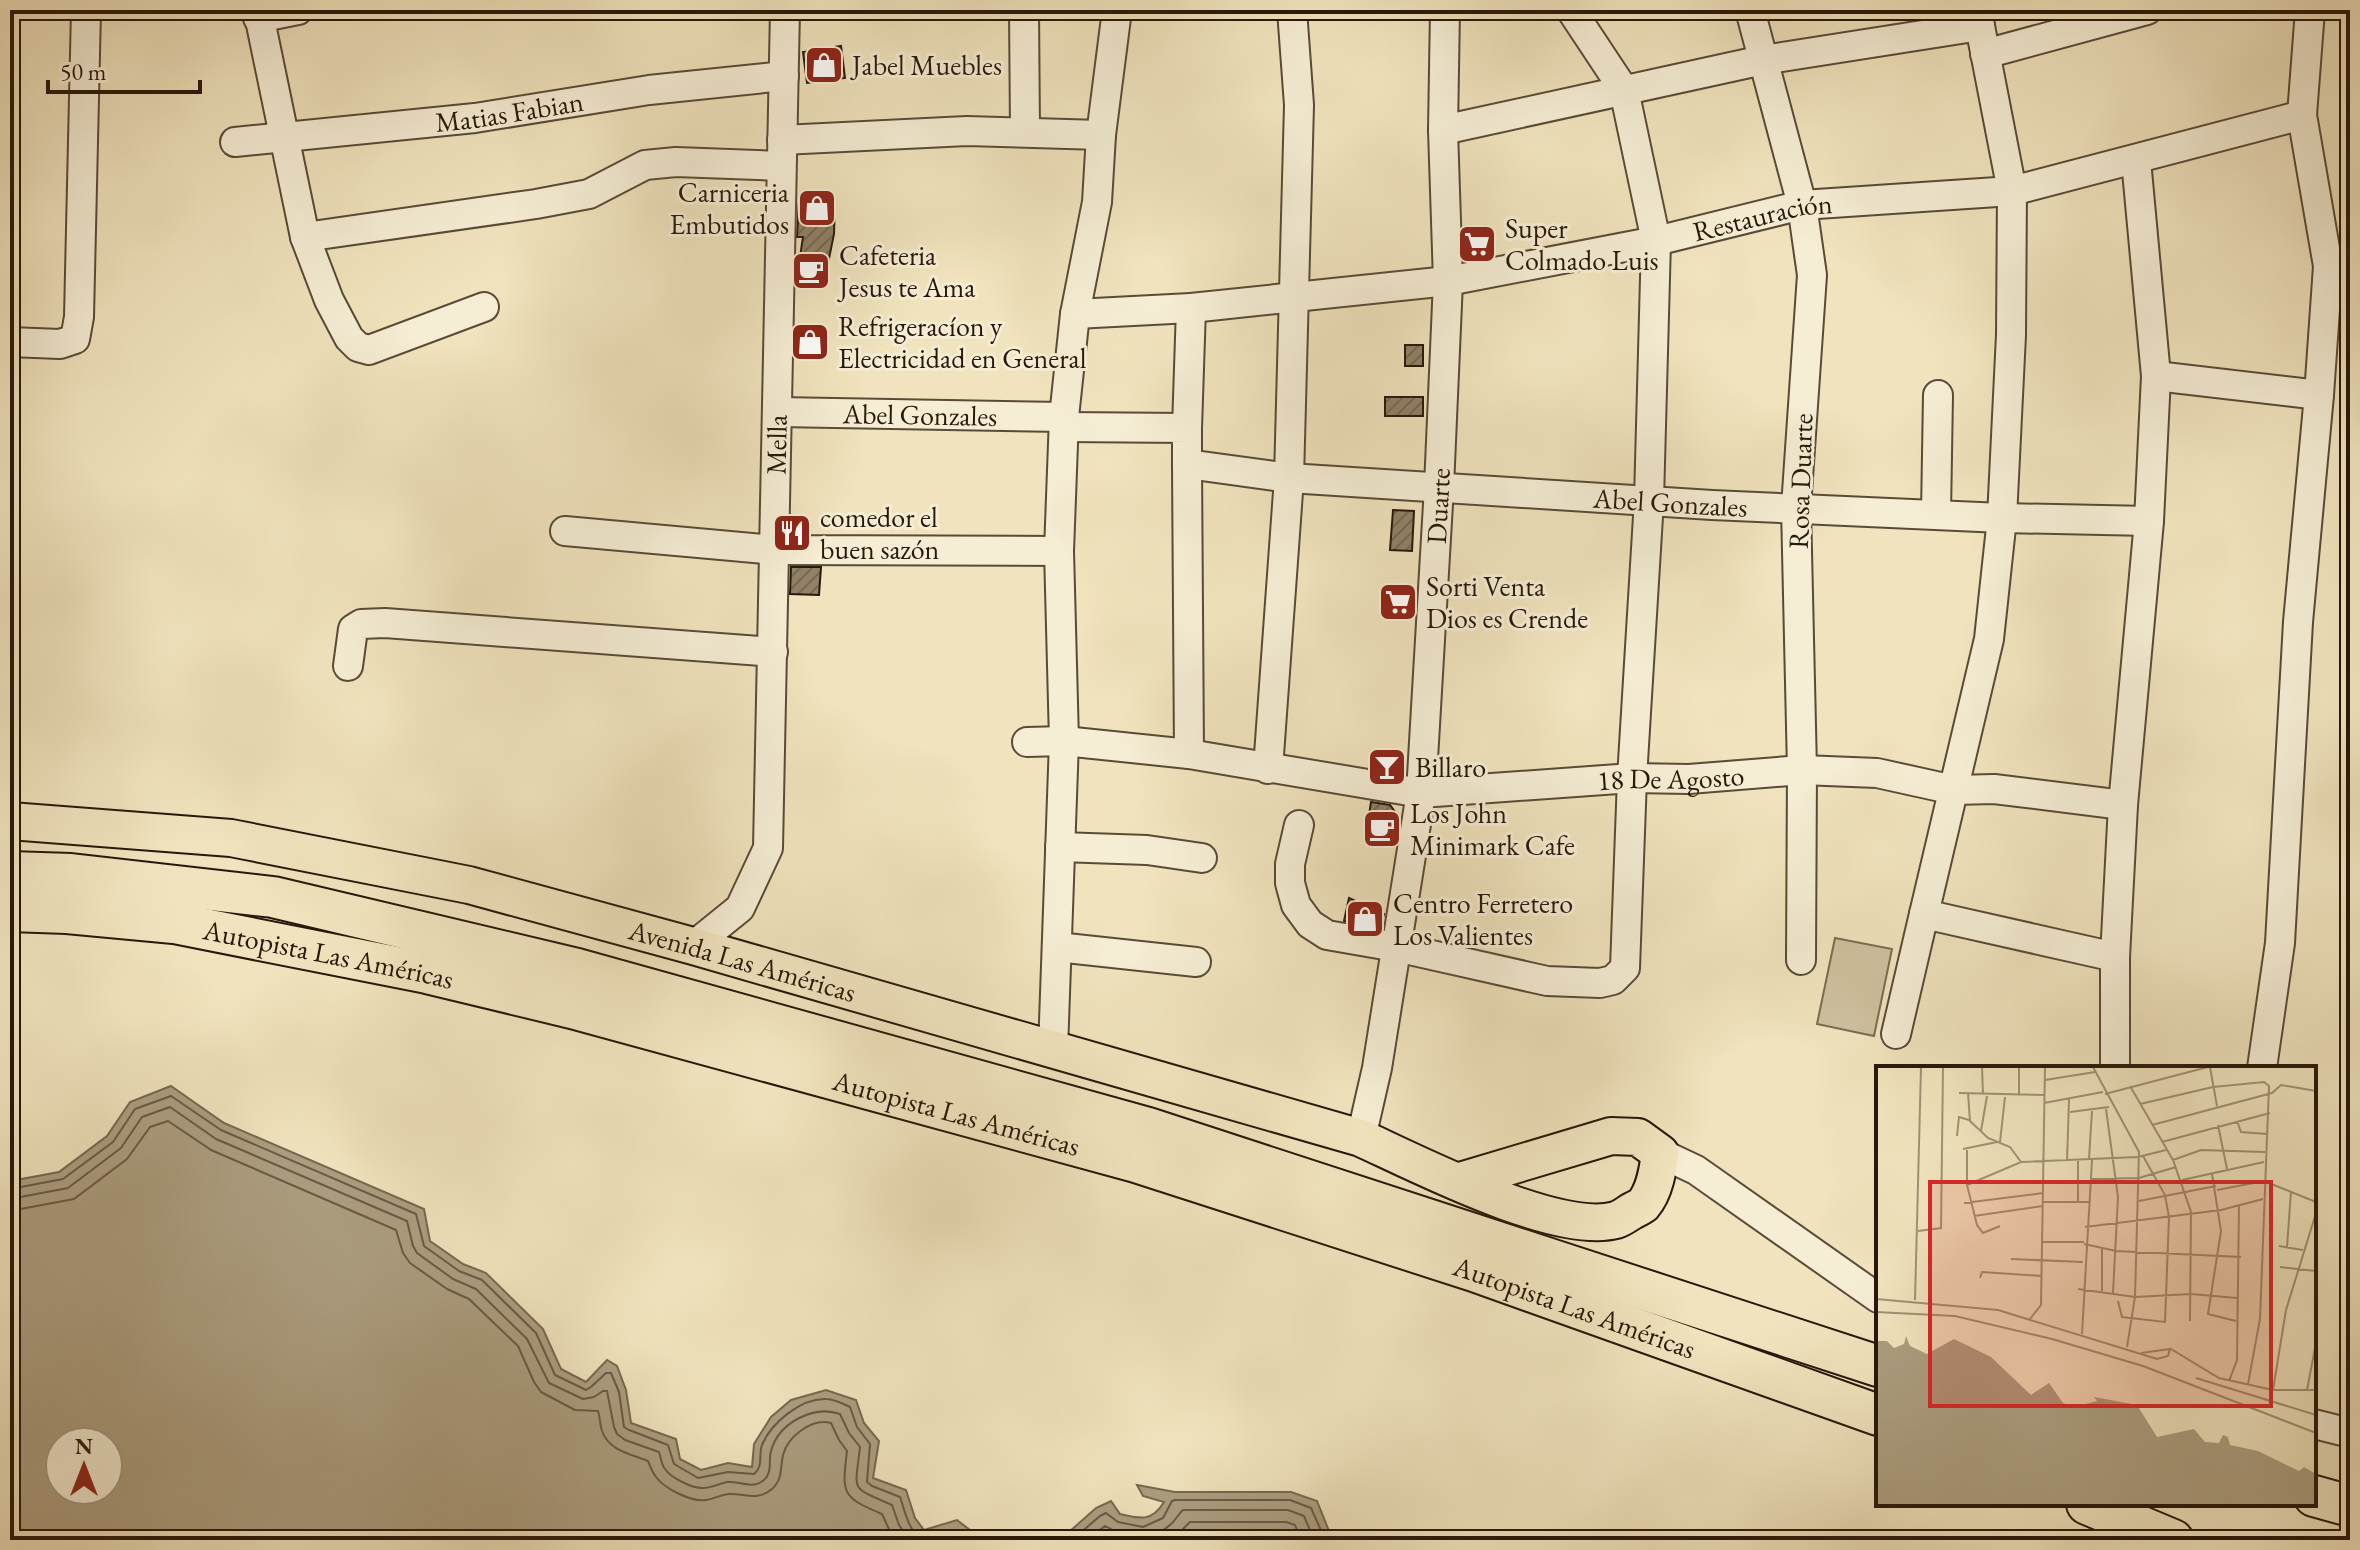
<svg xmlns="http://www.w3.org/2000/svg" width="2360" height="1550" font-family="'EB Garamond',serif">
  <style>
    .pitch { fill: #cec09f; stroke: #7b6c54; stroke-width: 2 }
    .water { fill: #ac9e80; stroke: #776851; stroke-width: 2; fill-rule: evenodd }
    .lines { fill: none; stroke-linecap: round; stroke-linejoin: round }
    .shore { stroke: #6a5a45; stroke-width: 2 }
    .building { fill: url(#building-hatch); stroke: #28170a; stroke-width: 2 }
    .minor-casing { stroke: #5a4a37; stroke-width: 32 }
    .major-casing { stroke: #28170a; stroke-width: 40 }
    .highway-casing { stroke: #28170a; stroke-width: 44 }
    .minor { stroke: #f5edd4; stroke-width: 28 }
    .major { stroke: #f0e3bd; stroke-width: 36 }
    .highway { stroke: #f0e3bd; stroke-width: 40 }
    .labels { text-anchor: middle; stroke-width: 6; stroke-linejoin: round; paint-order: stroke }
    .poi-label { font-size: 28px; fill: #28170a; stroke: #f5edd4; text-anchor: start }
    .street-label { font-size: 28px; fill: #28170a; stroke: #f5edd4 }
    .inset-road { fill: none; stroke: #a09175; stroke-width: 2 }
    .view { fill: #d62828; fill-opacity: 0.15; stroke: #d62828; stroke-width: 4 }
    .inset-edge { fill: none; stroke: #28170a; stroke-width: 4 }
  </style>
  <defs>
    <pattern id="building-hatch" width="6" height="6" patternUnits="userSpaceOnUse" patternTransform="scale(2)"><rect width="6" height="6" fill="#908167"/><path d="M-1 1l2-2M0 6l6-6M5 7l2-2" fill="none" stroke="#766953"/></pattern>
  </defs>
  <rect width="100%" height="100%" fill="#f0e3bd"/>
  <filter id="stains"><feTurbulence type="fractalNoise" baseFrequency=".0025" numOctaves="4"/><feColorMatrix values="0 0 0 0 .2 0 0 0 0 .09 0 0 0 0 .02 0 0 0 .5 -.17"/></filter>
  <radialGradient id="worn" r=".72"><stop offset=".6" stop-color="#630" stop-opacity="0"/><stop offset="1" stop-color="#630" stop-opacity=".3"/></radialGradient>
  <path class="pitch" d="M1835,938L1892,949L1874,1036L1817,1024Z"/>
  <path class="water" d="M171,1086L224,1123L424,1209L430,1241L463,1264L486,1273L543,1329L561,1369L586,1382L607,1360L617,1366L626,1390L631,1423L676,1439L680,1459L701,1470L728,1463L752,1467L754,1444L771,1417L791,1400L826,1390L856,1400L864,1423L879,1441L873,1478L906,1490L915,1518L924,1530L957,1520L983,1540H10V1181L59,1172L107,1136L130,1102ZM60,1442H108V1490H60Z
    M1137,1485L1175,1492H1291L1317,1501L1329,1531L1409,1540H1060L1096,1508L1111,1501L1120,1514C1140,1519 1152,1522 1164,1502L1143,1496Z"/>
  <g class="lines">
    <path class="shore" d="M10,1189L63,1179L113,1142L135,1109L171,1096L221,1130L416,1214L424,1246L459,1271L482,1280L536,1333L555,1375L586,1390L591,1387L606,1373H611L619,1392L624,1427L629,1430L668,1445L674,1464L698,1478L728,1472L754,1474C764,1466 758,1456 762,1445C771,1423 801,1398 826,1399C833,1399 844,1404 850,1407L857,1427L870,1444L867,1482L872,1486L900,1497C904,1508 909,1534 922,1538C931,1540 946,1532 955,1530L970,1540
      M10,1199L68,1188L121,1148L142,1117L170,1107L216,1139L407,1221L413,1246L417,1253L453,1279L476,1289L527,1339L549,1383L583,1399L594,1397L603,1391H607L614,1427L617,1434L625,1440L659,1452C661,1457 661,1464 665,1469C671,1478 693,1489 704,1488C712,1488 720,1483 728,1482C740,1481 753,1490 764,1480C773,1472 768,1461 771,1451C779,1422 814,1405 840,1414L849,1433L860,1447C855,1493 849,1486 892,1505L899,1525L909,1540
      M10,1211L74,1199L127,1159L150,1127L168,1121L211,1150L396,1230L403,1253L410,1263L447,1289L469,1299L518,1346L534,1382L541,1392L575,1410L598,1411C600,1417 600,1425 602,1431C609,1451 631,1454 648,1461C650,1466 652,1472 656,1477C665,1489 691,1502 706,1500C714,1499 722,1494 730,1494C746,1494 758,1501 772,1489C783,1479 780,1468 783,1455C788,1436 812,1418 831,1423L839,1440L847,1451C842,1493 841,1497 882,1514L894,1540
      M1072,1540L1100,1516L1106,1513L1118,1522L1143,1527L1163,1518L1172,1501L1175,1500H1290L1311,1508L1324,1537L1340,1540
      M1087,1540L1105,1526C1124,1537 1153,1542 1171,1524C1176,1520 1178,1514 1183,1510H1288L1304,1516L1314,1540
      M1168,1540L1178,1534L1190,1522H1286L1295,1525L1301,1540"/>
  </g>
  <path class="building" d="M841,46L845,78L807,83L803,52Z
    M799,201H835L834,234L824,283L797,277L803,237H797Z
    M1485,226L1492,255L1469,260L1463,231Z
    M796,334H825V351H796Z
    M1405,345H1423V366H1405Z
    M1385,397H1423V416H1385Z
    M1393,510L1414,511L1412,551L1390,550Z
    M791,567H821L819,595L790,594Z
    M1384,588L1414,590L1412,617L1382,615Z
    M1373,755L1403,758L1402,772L1372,768Z
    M1371,802L1390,805L1398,816L1394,845L1365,841Z
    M1349,898L1384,914L1380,927L1344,921Z"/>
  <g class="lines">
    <defs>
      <g id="minor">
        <path d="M258,10L305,237L329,300L349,338L358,347L369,350L484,307"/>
        <path d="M1024,10L1025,132"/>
        <path d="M1750,10L1802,205L1812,275L1796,507L1802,770L1801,960"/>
        <path d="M1975,10L1980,26L2012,191L2011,335L2002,518L1989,639L1924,914L2115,957"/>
        <path d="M258,18L298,10"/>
        <path d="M1985,54L2147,10"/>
        <path d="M1443,130L1763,60L1980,26"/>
        <path d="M782,140L967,131L1101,135"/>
        <path id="s1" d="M235,142L475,118L649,90L784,76"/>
        <path d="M305,237L536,204L589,194L645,165L676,162L781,166"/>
        <path id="s2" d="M1075,314L1191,308L1448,281L1656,241L1802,205L2012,191L2302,115"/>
        <path d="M10,342L60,344L75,339L79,317L86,10"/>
        <path d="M2156,376L2319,395"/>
        <path id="s3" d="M778,412L1064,417"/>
        <path id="s4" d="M1064,427L1187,428V464L1289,478L1712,505L2002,518L2149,521"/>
        <path d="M1187,428L1191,308"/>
        <path d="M1187,464L1189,754"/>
        <path d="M1936,514L1938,395"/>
        <path d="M565,531L775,550L1059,551"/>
        <path d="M348,666L353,629L361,624L385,623L773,652"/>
        <path id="s5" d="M1027,742L1064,741L1189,754L1421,793L1632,778L1689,779L1802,770L1877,773L1954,790L1994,789L2123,805"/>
        <path d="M1268,769L1289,478L1299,105L1292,10"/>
        <path d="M1299,825L1290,864V883L1296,905L1310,924L1327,935L1396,947L1547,981L1600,983L1613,980L1625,968L1632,778L1649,500L1656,241L1624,90L1571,10"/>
        <path d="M1060,847L1147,850L1202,858"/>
        <path id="s6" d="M693,946L740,908L768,848L785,10"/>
        <path d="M1057,947L1196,962"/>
        <path d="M1896,1034L1924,914"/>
        <path d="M1053,1050L1064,741L1059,551L1064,417L1075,314L1097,202L1101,135L1117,10"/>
        <path d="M2115,1068V957L2123,805L2149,521L2156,376L2136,160"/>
        <path d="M2262,1068L2280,943L2298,622L2319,395L2328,266L2302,115L2310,10"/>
        <path id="s7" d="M1361,1138L1377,1068L1421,793L1439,487L1448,281L1443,130L1445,10"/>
        <path d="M1660,1153L1696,1170L1878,1298"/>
        <path d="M2314,1424L2350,1433"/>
      </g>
      <g id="major">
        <path id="s8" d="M10,821L231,838L469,885L693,946L1361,1138C1418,1164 1557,1236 1616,1220C1622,1218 1627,1214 1632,1211C1634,1210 1642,1206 1643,1205C1655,1191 1658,1169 1660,1153L1638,1137L1611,1136L1457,1182"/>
      </g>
      <g id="highway">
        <path d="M10,872L71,874L273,897L577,969L1148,1128L1878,1366"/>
        <path id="s9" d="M10,911L67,913L174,923L427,973L572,1008L1136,1162L1474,1271L1878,1415"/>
        <path d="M2314,1496L2350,1506"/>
        <path d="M2087,1504L2173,1540"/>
      </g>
    </defs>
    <use href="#minor" class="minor-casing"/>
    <use href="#major" class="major-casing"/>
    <use href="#highway" class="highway-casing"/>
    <use href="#minor" class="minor"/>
    <use href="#major" class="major"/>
    <use href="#highway" class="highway"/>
  </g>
  <defs>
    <symbol id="shop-square" viewBox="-11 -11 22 22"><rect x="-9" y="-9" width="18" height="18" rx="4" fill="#8f2418" stroke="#f5edd4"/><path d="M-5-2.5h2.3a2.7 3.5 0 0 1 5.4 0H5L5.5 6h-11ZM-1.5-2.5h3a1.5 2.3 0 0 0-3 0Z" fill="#fff"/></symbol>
    <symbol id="supermarket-square" viewBox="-11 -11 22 22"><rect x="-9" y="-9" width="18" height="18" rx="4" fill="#8f2418" stroke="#f5edd4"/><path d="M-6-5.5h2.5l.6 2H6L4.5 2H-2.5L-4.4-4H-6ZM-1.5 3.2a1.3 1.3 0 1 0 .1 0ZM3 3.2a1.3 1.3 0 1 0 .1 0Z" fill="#fff"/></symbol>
    <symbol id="cafe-square" viewBox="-11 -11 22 22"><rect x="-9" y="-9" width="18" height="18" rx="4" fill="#8f2418" stroke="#f5edd4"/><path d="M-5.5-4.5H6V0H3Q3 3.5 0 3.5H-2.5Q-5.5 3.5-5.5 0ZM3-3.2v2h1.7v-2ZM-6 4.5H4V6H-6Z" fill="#fff"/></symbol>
    <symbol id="restaurant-square" viewBox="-11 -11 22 22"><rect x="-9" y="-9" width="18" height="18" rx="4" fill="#8f2418" stroke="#f5edd4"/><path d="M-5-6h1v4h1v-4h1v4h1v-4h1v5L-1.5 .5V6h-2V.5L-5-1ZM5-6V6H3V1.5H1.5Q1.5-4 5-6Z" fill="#fff"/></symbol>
    <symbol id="bar-square" viewBox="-11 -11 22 22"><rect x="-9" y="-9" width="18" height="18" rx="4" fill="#8f2418" stroke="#f5edd4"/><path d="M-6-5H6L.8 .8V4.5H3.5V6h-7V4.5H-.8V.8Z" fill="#fff"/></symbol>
  </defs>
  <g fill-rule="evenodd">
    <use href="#shop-square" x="802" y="43" width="44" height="44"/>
    <use href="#shop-square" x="795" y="186" width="44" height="44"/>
    <use href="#supermarket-square" x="1455" y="222" width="44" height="44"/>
    <use href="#cafe-square" x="789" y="249" width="44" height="44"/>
    <use href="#shop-square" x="788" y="320" width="44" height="44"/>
    <use href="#restaurant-square" x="770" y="511" width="44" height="44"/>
    <use href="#supermarket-square" x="1376" y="580" width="44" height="44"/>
    <use href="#bar-square" x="1365" y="745" width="44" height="44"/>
    <use href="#cafe-square" x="1360" y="807" width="44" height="44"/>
    <use href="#shop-square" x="1343" y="897" width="44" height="44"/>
  </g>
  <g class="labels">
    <g class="poi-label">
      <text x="852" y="75">Jabel Muebles</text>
      <text x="789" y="202" text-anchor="end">Carniceria<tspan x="789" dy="32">Embutidos</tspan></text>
      <text x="1505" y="238">Super<tspan x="1505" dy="32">Colmado Luis</tspan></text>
      <text x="839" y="265">Cafeteria<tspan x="839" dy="32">Jesus te Ama</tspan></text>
      <text x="838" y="336">Refrigeracíon y<tspan x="838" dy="32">Electricidad en General</tspan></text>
      <text x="820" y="527">comedor el<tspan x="820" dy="32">buen sazón</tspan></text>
      <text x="1426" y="596">Sorti Venta<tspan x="1426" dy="32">Dios es Crende</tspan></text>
      <text x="1415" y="777">Billaro</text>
      <text x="1410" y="823">Los John<tspan x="1410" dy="32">Minimark Cafe</tspan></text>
      <text x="1393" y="913">Centro Ferretero<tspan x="1393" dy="32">Los Valientes</tspan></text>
    </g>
    <g class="street-label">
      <text dy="10" stroke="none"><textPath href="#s1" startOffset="276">Matias Fabian</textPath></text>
      <text dy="10" stroke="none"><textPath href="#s2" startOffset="696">Restauración</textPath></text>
      <text dy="10" stroke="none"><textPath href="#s3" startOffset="142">Abel Gonzales</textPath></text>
      <text dy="10" stroke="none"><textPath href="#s6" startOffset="530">Mella</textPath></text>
      <text transform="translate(1800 481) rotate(-88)" y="10">Rosa Duarte</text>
      <text dy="10" stroke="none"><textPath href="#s4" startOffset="644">Abel Gonzales</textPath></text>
      <text dy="10" stroke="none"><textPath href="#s7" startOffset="638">Duarte</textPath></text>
      <text dy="10" stroke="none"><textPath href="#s5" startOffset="648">18 De Agosto</textPath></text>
      <text dy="10" stroke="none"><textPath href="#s9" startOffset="322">Autopista Las Américas</textPath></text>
      <text dy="10" stroke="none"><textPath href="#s8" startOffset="748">Avenida Las Américas</textPath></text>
      <text dy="10" stroke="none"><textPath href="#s9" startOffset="970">Autopista Las Américas</textPath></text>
      <text dy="10" stroke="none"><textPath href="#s9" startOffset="1618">Autopista Las Américas</textPath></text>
    </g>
  </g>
  <g transform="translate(1876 1066)">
    <rect width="440" height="440" fill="#f0e3bd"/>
    <path d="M30,270L34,280L51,288L78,273L115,291L155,329L173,317L187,337L198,341L221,335L218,331L261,339L281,371L318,363L329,376L343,377L347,369L352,371L354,379L382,385L423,405L428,401L440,408V439H0V275H11L18,282L28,278Z" fill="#ac9e80"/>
    <path class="inset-road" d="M106,1L107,29M143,1V30M217,1L263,86L259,231L251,281M334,1L341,40M169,14L219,6M254,20L297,94L315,146L314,255M83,27L168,29M92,27L94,55L112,72L134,81L145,96M229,28L332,1M168,37L227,26M264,38L337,21L388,16L393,20L384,253L372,318M230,43L242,131L237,227M194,46L233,41M361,55L365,66L391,68M276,59L396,27L405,19L440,25M342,59L351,103M105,65L111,30M81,70L83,51L93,54M124,76L129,31M286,76L394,47M91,82V119L101,159L107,167L124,160M87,83L121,76M213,93L216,45M202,94V135M297,94L325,84L389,86M191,95L193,33M336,108L345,165L332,248L360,255M216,113L263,112L300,101M306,114L388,96M91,119L145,96L262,91L290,84M341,124L388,115L440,136M263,135L340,120M167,136H213M88,137L167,127M98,150L167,140M209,161L345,144L387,133M42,165L65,162L67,1M166,176H208M208,178L240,185L365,191M403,180L427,184M411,181L415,125M226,183V225M135,193L207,196M404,201L440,205M104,212L106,206L166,210M202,223L259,231L315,228L361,232M0,233L122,244L281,293L292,290L294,283L265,287M39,234L45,1M242,235L246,251L289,256L293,151L289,129L267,90M0,246L79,250L176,273L267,300L440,367M154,253L165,239L169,1M206,268L216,94M295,283L343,312L397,324H440M320,312L440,349M353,315L361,294L363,139M397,324L410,244L440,147M431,324L440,277"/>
    <path class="view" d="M54,116H395V340H54Z"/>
    <rect width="440" height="440" class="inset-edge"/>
  </g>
  <rect width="2360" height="1550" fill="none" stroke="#f0e3bd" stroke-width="40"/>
  <rect x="12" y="12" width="2336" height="1526" fill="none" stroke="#28170a" stroke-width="4"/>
  <rect x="20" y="20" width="2320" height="1510" fill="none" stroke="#28170a" stroke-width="2"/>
  <g transform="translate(84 1466)"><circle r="38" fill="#f5edd4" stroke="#a39783" stroke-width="2"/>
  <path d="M0-6L14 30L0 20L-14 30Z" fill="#8f2418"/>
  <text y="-12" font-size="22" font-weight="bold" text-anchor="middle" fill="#28170a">N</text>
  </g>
  <path d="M48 80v12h152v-12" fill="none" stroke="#28170a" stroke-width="4"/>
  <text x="60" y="80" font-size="24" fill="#28170a" stroke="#f5edd4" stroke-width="6" paint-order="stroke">50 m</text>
  <rect width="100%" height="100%" filter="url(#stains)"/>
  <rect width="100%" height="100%" fill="url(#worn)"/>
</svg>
